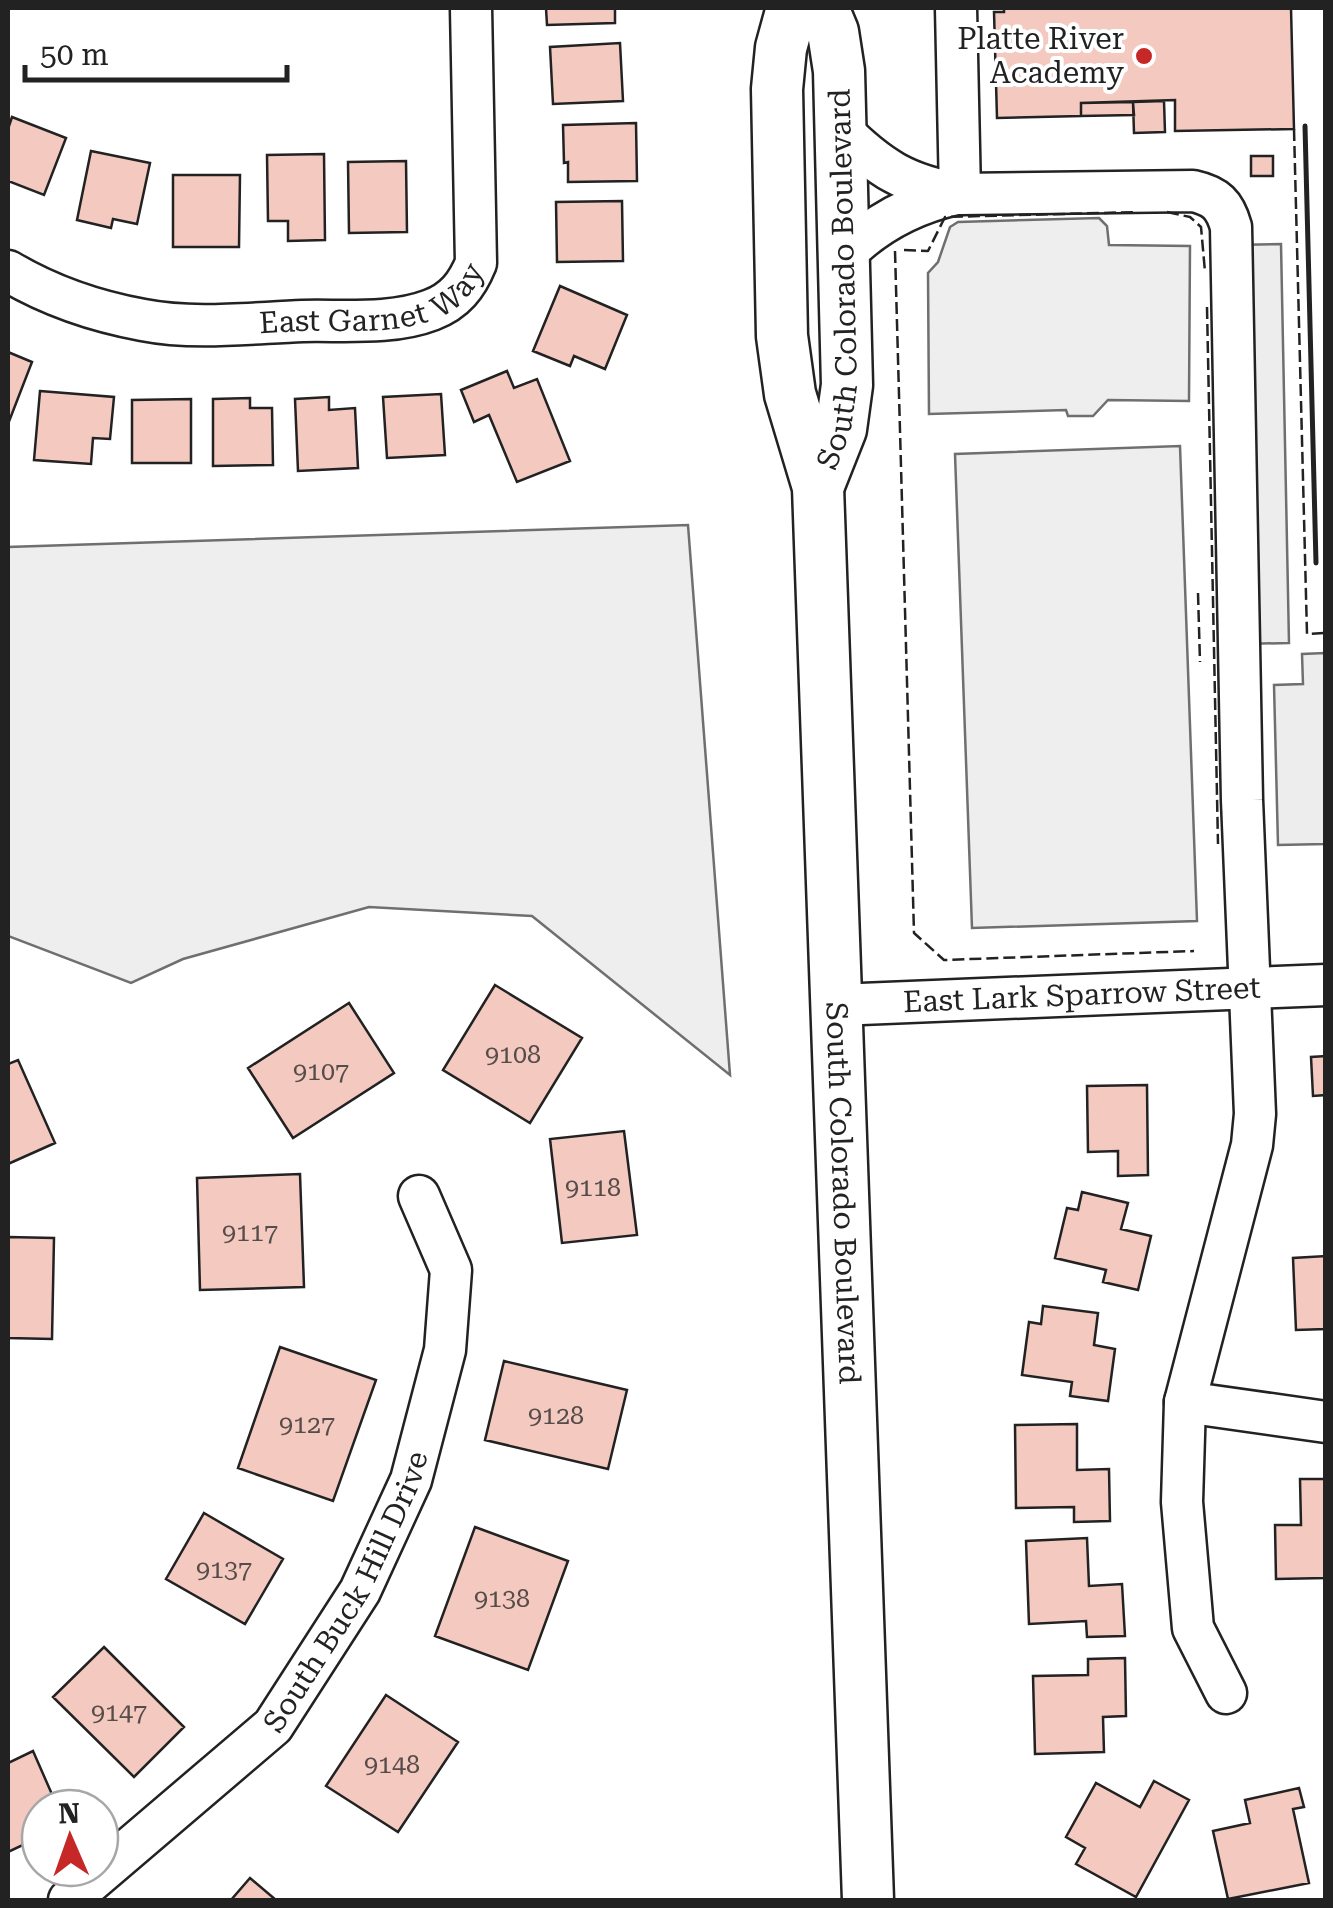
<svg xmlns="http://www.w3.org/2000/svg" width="1333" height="1908" font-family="'Roboto Serif',serif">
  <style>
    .green { fill: #eee; stroke: #6f6f6f; stroke-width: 2.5 }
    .parking { fill: #ededed; stroke: #6f6f6f; stroke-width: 2.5 }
    .building { fill: #f3c9c0; stroke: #222; stroke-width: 2.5 }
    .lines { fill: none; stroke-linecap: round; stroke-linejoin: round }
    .minor-casing { stroke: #222; stroke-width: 45 }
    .major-casing { stroke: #222; stroke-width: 55 }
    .minor { stroke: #fff; stroke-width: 40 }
    .major { stroke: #fff; stroke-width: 50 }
    .fence { stroke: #222; stroke-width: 2.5; stroke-dasharray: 12 5; stroke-linecap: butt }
    .wall { stroke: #222; stroke-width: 5 }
    .poi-dot { fill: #c62828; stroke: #fff; stroke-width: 4 }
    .labels { text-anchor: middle; stroke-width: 8; stroke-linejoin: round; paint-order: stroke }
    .number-label { font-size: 25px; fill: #564c4a }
    .poi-label { font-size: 30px; fill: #222; stroke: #fff; text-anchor: end }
    .street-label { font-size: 30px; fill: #222; stroke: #fff }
  </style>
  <rect width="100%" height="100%" fill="#fff"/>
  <path class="green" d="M1099,218L1107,226L1109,245L1190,246L1189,401L1108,400L1093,416H1068L1066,410L929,414L928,273L938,262L950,227L958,222Z
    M1180,446L1197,921L972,928L955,454Z
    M688,525L730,1075L532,916L369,907L183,959L131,983L8,936V547Z"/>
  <path class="parking" d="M1281,244L1289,643L1239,644L1233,245Z
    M1325,653V844L1278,845L1274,685L1303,684L1302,654Z"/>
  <path class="building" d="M546,8H615V23L547,25Z
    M1004,8H1291L1294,129L1175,131V100L1081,103V116L997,118L994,12H1004Z
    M620,43L623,101L553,104L550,47Z
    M1164,101L1165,132L1134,133L1133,102Z
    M1133,102L1134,115L1081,116V103Z
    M12,117L66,138L44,195L8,181V129Z
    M636,123L637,181L568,182V162L564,163L563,125Z
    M91,151L150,163L137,224L113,219L111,228L77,220Z
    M324,154L325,240L288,241V221H268L267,155Z
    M1251,156H1273V176H1251Z
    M406,161L407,232L349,233L348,162Z
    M173,175H240L239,247H173Z
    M622,201L623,261L557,262L556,202Z
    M560,286L627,315L605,369L574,356L570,366L533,351Z
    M8,352L32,362L8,424Z
    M507,371L514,388L537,379L570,461L517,482L489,415L474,422L461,390Z
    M40,391L114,397L110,439L93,438L91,464L34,460Z
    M441,394L445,455L387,458L383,397Z
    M329,397V410L355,408L358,468L298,471L295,399Z
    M250,398V408H272L273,465L213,466V399Z
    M191,399V463H132V400Z
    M495,985L582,1038L530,1123L443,1070Z
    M349,1003L394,1073L293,1138L248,1068Z
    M1326,1056V1095L1313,1096L1311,1057Z
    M18,1060L55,1143L8,1164V1064Z
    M1147,1085L1148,1175L1118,1176V1151L1088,1152L1087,1086Z
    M624,1131L637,1235L562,1243L550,1139Z
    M300,1174L304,1287L200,1290L197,1178Z
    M1082,1192L1128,1203L1121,1229L1151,1236L1138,1290L1103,1282L1106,1270L1055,1258L1067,1208L1078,1210Z
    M8,1237L54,1238L52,1339L8,1338Z
    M1326,1256V1329L1296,1330L1293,1258Z
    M1043,1306L1098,1313L1094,1345L1115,1349L1108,1401L1070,1396L1072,1382L1022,1375L1029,1322L1041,1324Z
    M280,1347L376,1380L333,1501L238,1468Z
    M504,1361L627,1390L608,1469L485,1440Z
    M1077,1424V1470L1109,1469L1110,1521L1074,1522V1507L1016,1508L1015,1425Z
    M1300,1479H1326V1578L1276,1579L1275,1525H1301Z
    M204,1513L283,1559L245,1624L166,1579Z
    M475,1527L568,1561L528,1670L435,1636Z
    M1087,1538L1089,1586L1122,1584L1125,1636L1087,1637L1086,1621L1029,1624L1026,1541Z
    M104,1647L184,1727L134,1777L53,1697Z
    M1125,1658L1126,1716L1103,1717L1104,1752L1035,1754L1033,1676L1088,1675V1659Z
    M386,1695L458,1742L398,1832L326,1786Z
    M33,1751L58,1808H40V1837L8,1852V1763Z
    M1154,1781L1189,1800L1136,1897L1076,1864L1085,1848L1066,1837L1096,1783L1140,1807Z
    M1299,1788L1304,1807L1293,1809L1309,1883L1228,1899L1213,1831L1250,1823L1245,1800Z
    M250,1878L276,1900H231Z"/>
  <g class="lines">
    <defs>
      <g id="minor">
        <path d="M956,8L960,194"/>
        <path d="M841,130C879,168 906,185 960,194L1193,191C1216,196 1225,205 1231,227L1242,800L1255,1114L1252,1145L1185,1402L1182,1502L1193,1628L1226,1693"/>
        <path d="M845,254C876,223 912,204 956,194"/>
        <path id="s1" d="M8,271C50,296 94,311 143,320C194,330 250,323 303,321C344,320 392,325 431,310C455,301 467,285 476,263L471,8"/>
        <path id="s2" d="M837,1005L1326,985"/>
        <path d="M1185,1402L1326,1422"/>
        <path id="s3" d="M69,1900L273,1726L360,1591L411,1480L445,1350L451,1270L419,1196"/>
      </g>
      <g id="major">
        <path id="s4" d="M792,8L781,48L777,89L782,336L790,394L818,487L868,1900"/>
        <path id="s5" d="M818,487L841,429L847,385L839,71L833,32L823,8"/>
      </g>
    </defs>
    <use href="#minor" class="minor-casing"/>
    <use href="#major" class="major-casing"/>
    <use href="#minor" class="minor"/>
    <use href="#major" class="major"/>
    <path class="fence" d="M1294,129L1307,634L1326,633
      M1167,212L1190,217L1201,227L1205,272
      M904,250L928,251L945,217L1138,212
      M895,251L914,933L944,960L1194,951
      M1207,307L1218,844
      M1198,593L1200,662"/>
    <path class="wall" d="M1305,126L1316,563"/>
  </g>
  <circle class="poi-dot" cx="1144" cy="56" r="10"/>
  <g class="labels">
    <g class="number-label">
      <text x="513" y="1063">9108</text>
      <text x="321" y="1080">9107</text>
      <text x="593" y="1196">9118</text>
      <text x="250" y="1241">9117</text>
      <text x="556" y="1424">9128</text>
      <text x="307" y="1433">9127</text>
      <text x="224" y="1578">9137</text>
      <text x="502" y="1607">9138</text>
      <text x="119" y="1721">9147</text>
      <text x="392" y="1773">9148</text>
    </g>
    <g class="poi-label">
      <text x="1124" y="49">Platte River<tspan x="1124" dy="34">Academy</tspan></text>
    </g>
    <g class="street-label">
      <text dy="10" stroke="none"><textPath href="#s5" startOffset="212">South Colorado Boulevard</textPath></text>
      <text dy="10" stroke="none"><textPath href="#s1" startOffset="380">East Garnet Way</textPath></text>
      <text dy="10" stroke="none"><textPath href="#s2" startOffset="245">East Lark Sparrow Street</textPath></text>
      <text dy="10" stroke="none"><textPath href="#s4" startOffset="1192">South Colorado Boulevard</textPath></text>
      <text dy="10" stroke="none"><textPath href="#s3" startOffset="422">South Buck Hill Drive</textPath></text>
    </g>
  </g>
  <rect width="1333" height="1908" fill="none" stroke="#222222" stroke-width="20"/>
  <g transform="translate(70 1838) rotate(358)"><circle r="48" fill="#ffffff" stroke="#a7a7a7" stroke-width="2.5"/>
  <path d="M0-8L18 38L0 25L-18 38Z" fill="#c62828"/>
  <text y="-15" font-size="28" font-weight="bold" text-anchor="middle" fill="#222222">N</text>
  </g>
  <path d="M25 65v15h262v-15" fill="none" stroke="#222222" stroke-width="5"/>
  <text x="40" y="65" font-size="30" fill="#222222" stroke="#ffffff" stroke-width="8" paint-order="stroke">50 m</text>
</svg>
